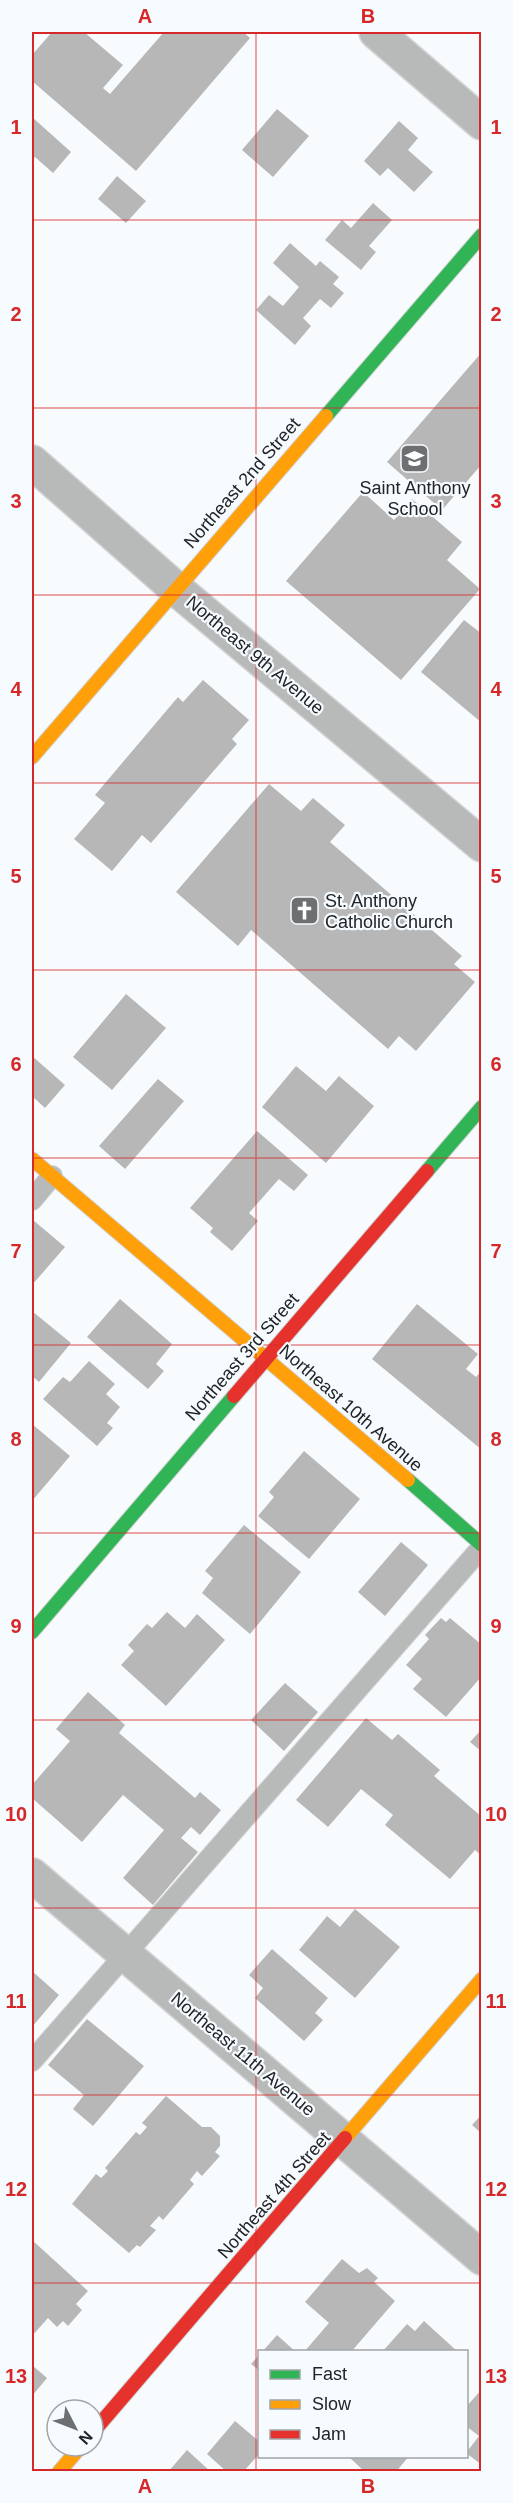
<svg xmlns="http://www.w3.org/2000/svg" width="513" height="2503" font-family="Helvetica,sans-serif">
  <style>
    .building { fill: #b8b7b8 }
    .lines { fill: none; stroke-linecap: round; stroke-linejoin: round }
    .lane-casing { stroke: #d2d4d5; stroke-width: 22 }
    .street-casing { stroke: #d2d4d5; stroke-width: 36 }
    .fast-casing { stroke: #d2d4d5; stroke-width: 16 }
    .slow-casing { stroke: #d2d4d5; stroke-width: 16 }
    .jam-casing { stroke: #d2d4d5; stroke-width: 16 }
    .lane { stroke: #b8baba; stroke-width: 20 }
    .street { stroke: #b8baba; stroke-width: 33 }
    .fast { stroke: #30b455; stroke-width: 14 }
    .slow { stroke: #ff9f0a; stroke-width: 14 }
    .jam { stroke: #e5322d; stroke-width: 14 }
    .grid { fill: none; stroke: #d62828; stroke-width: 1.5; stroke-opacity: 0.55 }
    .labels { text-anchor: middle; stroke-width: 4.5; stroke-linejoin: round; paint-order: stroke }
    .street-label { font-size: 18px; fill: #222426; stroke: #f6fbff }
    .poi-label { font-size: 18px; fill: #222426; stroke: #f6fbff }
    .neatline { fill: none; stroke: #d62828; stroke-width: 2 }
    .grid-label { font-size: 20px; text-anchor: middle; font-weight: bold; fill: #d62828 }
  </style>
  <rect width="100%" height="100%" fill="#f8fbfd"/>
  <path class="building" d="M52,32H84L123,65L103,88L110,94L164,32H243L250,38L136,171L32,81V55Z
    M277,109L309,136L273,177L242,150Z
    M32,117L71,152L53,173L35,157L32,161Z
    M399,121L418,138L408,150L433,172L414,192L388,168L380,176L364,161Z
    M117,176L146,201L126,223L98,199Z
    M373,203L392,220L369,246L376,252L361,270L325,240L342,220L351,228Z
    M290,243L316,266L320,261L339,277L333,284L344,293L331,308L320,299L303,318L311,326L295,345L256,310L269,295L283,306L299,287L273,263Z
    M482,352V464L442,510L387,462Z
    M363,492L394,520L412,499L462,542L447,560L480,589L401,680L286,581Z
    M464,620L482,634V723L421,672Z
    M203,680L249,720L232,739L237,744L151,843L142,835L112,871L74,839L105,803L95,795L178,697L183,702Z
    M269,784L301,811L313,798L345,825L330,842L462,956L454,964L475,982L416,1051L399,1036L388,1049L251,930L238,946L176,892Z
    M126,994L166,1028L112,1090L73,1057Z
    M32,1056L65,1085L45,1108L32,1096Z
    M296,1066L326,1091L339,1076L374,1106L326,1163L262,1107Z
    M158,1079L184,1101L125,1169L99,1146Z
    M257,1131L308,1175L294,1191L279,1179L249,1213L258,1221L232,1251L210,1232L213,1228L190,1208Z
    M33,1220L65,1247L32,1285V1221Z
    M120,1299L172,1344L156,1364L164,1371L148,1389L87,1337Z
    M417,1304L478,1354L466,1369L476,1377L482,1370V1450L372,1359Z
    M32,1311L71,1343L39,1382L32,1376Z
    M89,1361L115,1384L106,1394L120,1407L107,1423L113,1428L97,1446L43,1399L63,1377L70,1382Z
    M32,1424L70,1456L32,1501Z
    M304,1451L360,1499L309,1559L258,1516L274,1497L269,1492Z
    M244,1525L301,1572L250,1634L202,1593L213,1578L205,1571Z
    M401,1542L428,1565L385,1616L358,1592Z
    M167,1612L185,1628L197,1614L225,1640L166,1706L121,1665L134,1651L128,1645L147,1624L152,1628Z
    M441,1618L446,1622L450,1618L482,1645V1676L446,1717L413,1689L422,1679L406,1665L429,1639L425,1635Z
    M285,1683L318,1712L284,1751L251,1720Z
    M88,1692L125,1725L119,1733L195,1798L200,1792L221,1810L200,1835L191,1827L181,1838L198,1852L153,1905L123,1878L164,1830L123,1795L82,1842L32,1798V1785L70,1741L56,1729Z
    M366,1718L392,1740L398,1734L440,1770L434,1776L482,1817V1856L475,1850L450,1879L385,1825L393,1815L361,1789L328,1827L296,1800Z
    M482,1729V1752L470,1742Z
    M355,1909L400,1947L355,1998L299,1950L327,1916L340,1927Z
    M272,1949L328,1998L315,2013L323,2020L304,2041L255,1998L263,1988L249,1975Z
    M32,1971L59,1995L32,2027Z
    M87,2019L144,2066L93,2126L73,2109L84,2095L48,2065Z
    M166,2096L202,2127H211L220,2136V2146L215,2152L220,2156L202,2176L197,2171L190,2180L194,2184L163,2220L159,2216L150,2226L156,2230L140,2247L137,2245L129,2253L72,2204L96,2174L101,2178L108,2171L105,2168L136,2132L140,2135L147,2127L142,2123Z
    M482,2114V2134L472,2125Z
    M32,2240L88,2291L76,2304L82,2310L68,2326L63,2321L57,2327L48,2318L32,2336Z
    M342,2259L359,2273L367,2268L378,2278L374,2282L395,2301L351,2352H304L329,2323L305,2302Z
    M424,2321L458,2352H382L407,2324L415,2331Z
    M277,2335L296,2352H262Z
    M260,2354V2371L251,2364Z
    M32,2365L47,2378L32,2396Z
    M482,2389V2465L466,2453L479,2436L466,2426V2407Z
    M235,2421L260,2442V2453L243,2472H227L207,2454Z
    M187,2450L211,2472H168Z
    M348,2456H409L396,2472H365Z"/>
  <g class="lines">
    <defs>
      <path id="lane" d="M32,1200L52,1176
        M32,2061L482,1547"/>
      <path id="street" d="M376,32L482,123
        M32,462L175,588L482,845
        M32,1875L482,2258"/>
      <path id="fast" d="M326,416L482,235
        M427,1171L482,1107
        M408,1480L482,1545
        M32,1632L234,1396"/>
      <path id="slow" d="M32,757L326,416
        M32,1159L408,1480
        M345,2138L482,1979
        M59,2472L81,2446"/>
      <path id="jam" d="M234,1396L427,1171
        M93,2432L345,2138"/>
    </defs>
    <use href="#lane" class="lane-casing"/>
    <use href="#street" class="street-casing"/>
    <use href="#fast" class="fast-casing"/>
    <use href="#slow" class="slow-casing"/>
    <use href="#jam" class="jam-casing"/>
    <use href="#lane" class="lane"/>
    <use href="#street" class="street"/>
    <use href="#fast" class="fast"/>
    <use href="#slow" class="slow"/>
    <use href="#jam" class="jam"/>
  </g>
  <path class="grid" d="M256,32V2472M32,220H482M32,408H482M32,595H482M32,783H482M32,970H482M32,1158H482M32,1345H482M32,1533H482M32,1720H482M32,1908H482M32,2095H482M32,2283H482"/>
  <defs>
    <symbol id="school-square" viewBox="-11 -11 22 22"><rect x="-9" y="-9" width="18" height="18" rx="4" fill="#6d6f71" stroke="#f6fbff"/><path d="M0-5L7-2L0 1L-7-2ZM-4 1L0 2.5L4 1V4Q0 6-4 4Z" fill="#fff"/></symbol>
    <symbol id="church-square" viewBox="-11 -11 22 22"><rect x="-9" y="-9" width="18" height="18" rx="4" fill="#6d6f71" stroke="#f6fbff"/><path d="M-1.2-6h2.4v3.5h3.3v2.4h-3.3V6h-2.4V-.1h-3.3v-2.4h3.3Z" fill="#fff"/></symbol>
  </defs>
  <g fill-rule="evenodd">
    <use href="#school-square" x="398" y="442" width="33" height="33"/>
    <use href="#church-square" x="288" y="894" width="33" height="33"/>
  </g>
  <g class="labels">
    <g class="street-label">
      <text transform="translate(242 483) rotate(-49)" y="6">Northeast 2nd Street</text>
      <text transform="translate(255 655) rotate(40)" y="6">Northeast 9th Avenue</text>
      <text transform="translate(242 1357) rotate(-49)" y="6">Northeast 3rd Street</text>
      <text transform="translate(351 1408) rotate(41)" y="6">Northeast 10th Avenue</text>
      <text transform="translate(243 2054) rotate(40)" y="6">Northeast 11th Avenue</text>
      <text transform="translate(274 2195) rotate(-49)" y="6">Northeast 4th Street</text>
    </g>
    <g class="poi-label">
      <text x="415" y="494">Saint Anthony<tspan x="415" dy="21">School</tspan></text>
      <text x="325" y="907" text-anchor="start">St. Anthony<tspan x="325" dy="21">Catholic Church</tspan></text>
    </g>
  </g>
  <rect width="513" height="2503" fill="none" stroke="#f6fbff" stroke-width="66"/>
  <rect x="258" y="2350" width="210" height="108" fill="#f6fbff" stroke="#a1a5a8" stroke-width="1.5"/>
  <rect x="270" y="2370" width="30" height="9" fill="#30b455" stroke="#a1a5a8" stroke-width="1.5"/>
  <text x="312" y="2380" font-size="18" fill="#222426">Fast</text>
  <rect x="270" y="2400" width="30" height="9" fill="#ff9f0a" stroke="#a1a5a8" stroke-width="1.5"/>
  <text x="312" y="2410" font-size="18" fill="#222426">Slow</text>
  <rect x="270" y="2430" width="30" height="9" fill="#e5322d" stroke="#a1a5a8" stroke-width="1.5"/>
  <text x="312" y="2440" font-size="18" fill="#222426">Jam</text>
  <g transform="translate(75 2428) rotate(132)"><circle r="28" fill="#f6fbff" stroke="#a1a5a8" stroke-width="1.5"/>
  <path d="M0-4.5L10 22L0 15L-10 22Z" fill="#6d6f71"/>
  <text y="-9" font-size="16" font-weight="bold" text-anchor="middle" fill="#222426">N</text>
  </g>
  <rect x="33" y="33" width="447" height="2437" class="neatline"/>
  <g class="grid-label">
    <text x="145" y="23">A</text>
    <text x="368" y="23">B</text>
    <text x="16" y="134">1</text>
    <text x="496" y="134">1</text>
    <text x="16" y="321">2</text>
    <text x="496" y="321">2</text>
    <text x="16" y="508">3</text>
    <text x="496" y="508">3</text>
    <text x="16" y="696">4</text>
    <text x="496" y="696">4</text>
    <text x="16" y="883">5</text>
    <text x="496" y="883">5</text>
    <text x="16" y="1071">6</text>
    <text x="496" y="1071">6</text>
    <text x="16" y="1258">7</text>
    <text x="496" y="1258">7</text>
    <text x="16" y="1446">8</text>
    <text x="496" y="1446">8</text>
    <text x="16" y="1633">9</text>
    <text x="496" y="1633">9</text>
    <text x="16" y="1821">10</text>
    <text x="496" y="1821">10</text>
    <text x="16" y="2008">11</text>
    <text x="496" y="2008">11</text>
    <text x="16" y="2196">12</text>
    <text x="496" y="2196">12</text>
    <text x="16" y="2383">13</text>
    <text x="496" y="2383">13</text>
    <text x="145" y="2493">A</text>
    <text x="368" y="2493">B</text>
  </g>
</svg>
